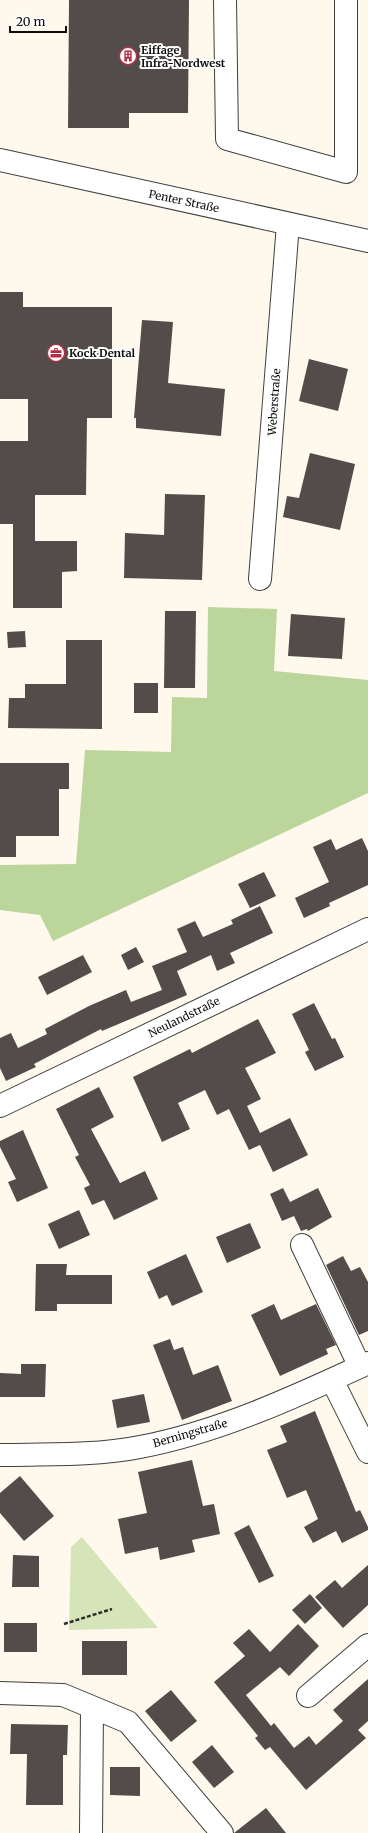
<svg xmlns="http://www.w3.org/2000/svg" width="368" height="1833" font-family="Merriweather,serif">
  <style>
    .green { fill: #d6e5b9 }
    .forest { fill: #bcd59a }
    .building { fill: #544c4a }
    .lines { fill: none; stroke-linecap: round; stroke-linejoin: round }
    .minor-casing { stroke: #3f3f3f; stroke-width: 24 }
    .path { stroke: #2e2e2e; stroke-width: 2.5; stroke-dasharray: 4 2; stroke-linecap: butt }
    .minor { stroke: #fff; stroke-width: 22 }
    .labels { text-anchor: middle; stroke-width: 4; stroke-linejoin: round; paint-order: stroke }
    .poi-label { font-size: 11px; font-weight: bold; fill: #0c0c0c; stroke: #fff; text-anchor: start }
    .street-label { font-size: 11px; fill: #0c0c0c; stroke: #fff }
  </style>
  <rect width="100%" height="100%" fill="#fef8ed"/>
  <path class="green" d="M82,1537L158,1628L69,1630L71,1547Z"/>
  <path class="forest" d="M208,607L277,609L274,671L368,680V793L53,941L40,915L0,910V865L76,864L85,750L171,752L172,697L207,698Z"/>
  <path class="building" d="M69,0H189L188,113H129V128H68Z
    M0,292H23V307H112V418H87L86,495H35V541H77V571L62,572V608H13V524H0V441H28V399H0Z
    M142,320L173,322L168,383L225,389L221,436L136,428V418H134Z
    M309,359L348,369L338,411L299,401Z
    M310,453L355,464L340,530L283,517L287,496L299,498Z
    M165,494L205,495L202,580L124,578L125,533L164,535Z
    M165,611H196L195,688H164Z
    M291,614L345,618L342,659L288,656Z
    M25,631L26,647L8,648L7,632Z
    M66,640H102V729L8,728L9,698H25V684H66Z
    M134,683H158V713H134Z
    M0,763H69V789H59V836H16V857H0Z
    M362,838L368,851V885L329,903L330,906L304,918L295,898L329,882L313,847L331,839L336,850Z
    M264,872L276,896L250,908L238,884Z
    M260,906L273,933L230,953L235,963L217,971L211,955L177,971L187,995L102,1031L101,1029L34,1064L36,1067L6,1081L0,1068V1038L11,1033L18,1048L47,1034L45,1029L89,1006L126,990L131,1002L162,990L152,966L187,952L177,929L195,921L203,937L233,924L231,920Z
    M136,947L144,962L128,970L121,955Z
    M83,955L92,972L47,995L38,977Z
    M314,1003L332,1039L335,1038L344,1057L315,1071L305,1052L309,1050L292,1014Z
    M258,1019L276,1053L245,1068L261,1099L247,1106L260,1133L290,1118L308,1155L273,1172L260,1145L249,1150L229,1109L217,1115L205,1090L178,1103L190,1129L162,1142L133,1077L190,1049L192,1053Z
    M99,1087L114,1117L91,1129L120,1183L145,1171L158,1199L114,1220L104,1200L92,1205L84,1188L90,1185L75,1157L79,1155L56,1109Z
    M23,1130L48,1188L17,1202L8,1182L16,1179L0,1147V1141Z
    M283,1188L290,1202L318,1188L332,1217L308,1231L307,1229L301,1231L294,1216L282,1221L270,1194Z
    M79,1210L90,1235L59,1249L48,1224Z
    M250,1223L261,1248L227,1263L216,1237Z
    M186,1254L203,1292L172,1306L167,1295L159,1299L147,1272Z
    M343,1256L351,1271L360,1267L368,1282V1331L359,1335L326,1265Z
    M36,1264H67L66,1275H112V1304H57V1311H35Z
    M274,1304L281,1320L316,1304L336,1345L326,1349L328,1354L280,1376L251,1315Z
    M170,1339L174,1350L183,1347L193,1375L218,1365L232,1401L182,1420L153,1345Z
    M21,1364H46L45,1397H0V1373L21,1374Z
    M144,1394L150,1422L117,1428L112,1400Z
    M315,1411L356,1512L360,1510L368,1527V1530L342,1543L336,1531L313,1543L304,1527L318,1519L306,1490L287,1498L267,1450L287,1442L280,1426Z
    M192,1460L203,1506L214,1504L220,1534L192,1540L195,1552L160,1560L158,1547L125,1554L118,1519L147,1513L138,1472Z
    M20,1476L54,1516L24,1541L0,1513V1493Z
    M249,1525L274,1576L259,1583L234,1533Z
    M13,1555L39,1556V1587H12Z
    M368,1565V1605L343,1628L315,1597L335,1580L342,1588Z
    M310,1594L322,1608L305,1624L292,1610Z
    M4,1623H37V1652H4Z
    M298,1624L319,1646L289,1676L280,1667L246,1695L271,1726L274,1723L294,1748L309,1736L316,1745L343,1721L333,1710L368,1679V1721L358,1730L366,1738L306,1790L270,1747L265,1750L255,1738L258,1736L214,1682L245,1656L233,1643L249,1629L270,1652Z
    M82,1641H127V1675H82Z
    M171,1690L197,1721L171,1742L145,1711Z
    M11,1724L68,1725L67,1755H63V1805H26L27,1754H10Z
    M212,1745L234,1772L214,1788L192,1762Z
    M110,1767H140V1796L110,1795Z
    M266,1808L286,1833H234Z"/>
  <g class="lines">
    <defs>
      <path id="minor" d="M225,0L227,139L346,172V0
        M0,160L368,241
        M260,579L288,224
        M0,1106L368,929
        M302,1245L360,1367
        M332,1380L368,1452
        M0,1455C45,1454 95,1456 140,1447C219,1432 295,1397 368,1363
        M0,1693L63,1695L128,1722L222,1833
        M308,1696L368,1645
        M91,1833L92,1707"/>
    </defs>
    <use href="#minor" class="minor-casing"/>
    <path class="path" d="M64,1624L112,1609"/>
    <use href="#minor" class="minor"/>
  </g>
  <defs>
    <symbol id="building-ring" viewBox="-11 -11 22 22"><circle r="9.5" fill="#fff" stroke="#b22f46" stroke-width="1.5"/><path d="M-4-6H4V6H1V3H-1V6H-4ZM-2.5-4.3h1.7v1.8h-1.7ZM.8-4.3h1.7v1.8H.8ZM-2.5-1h1.7V.8h-1.7ZM.8-1h1.7V.8H.8Z" fill="#b22f46"/></symbol>
    <symbol id="office-ring" viewBox="-11 -11 22 22"><circle r="9.5" fill="#fff" stroke="#b22f46" stroke-width="1.5"/><path d="M-6-3h4V-5.5h4V-3h4V5H-6ZM-1-4.5V-3h2v-1.5ZM-6 0V1H6V0Z" fill="#b22f46"/></symbol>
  </defs>
  <g fill-rule="evenodd">
    <use href="#building-ring" x="118" y="46" width="20" height="20"/>
    <use href="#office-ring" x="46" y="343" width="20" height="20"/>
  </g>
  <g class="labels">
    <g class="poi-label">
      <text x="141" y="54">Eiffage<tspan x="141" dy="13">Infra-Nordwest</tspan></text>
      <text x="69" y="357">Kock Dental</text>
    </g>
    <g class="street-label">
      <text transform="translate(184 201) rotate(12)" y="4">Penter Straße</text>
      <text transform="translate(274 402) rotate(-86)" y="4">Weberstraße</text>
      <text transform="translate(184 1017) rotate(-26)" y="4">Neulandstraße</text>
      <text transform="translate(190 1433) rotate(-16)" y="4">Berningstraße</text>
    </g>
  </g>
  <path d="M10 26v6h56v-6" fill="none" stroke="#0c0c0c" stroke-width="2"/>
  <text x="16" y="26" font-size="12" fill="#0c0c0c" stroke="#ffffff" stroke-width="3" paint-order="stroke">20 m</text>
</svg>
